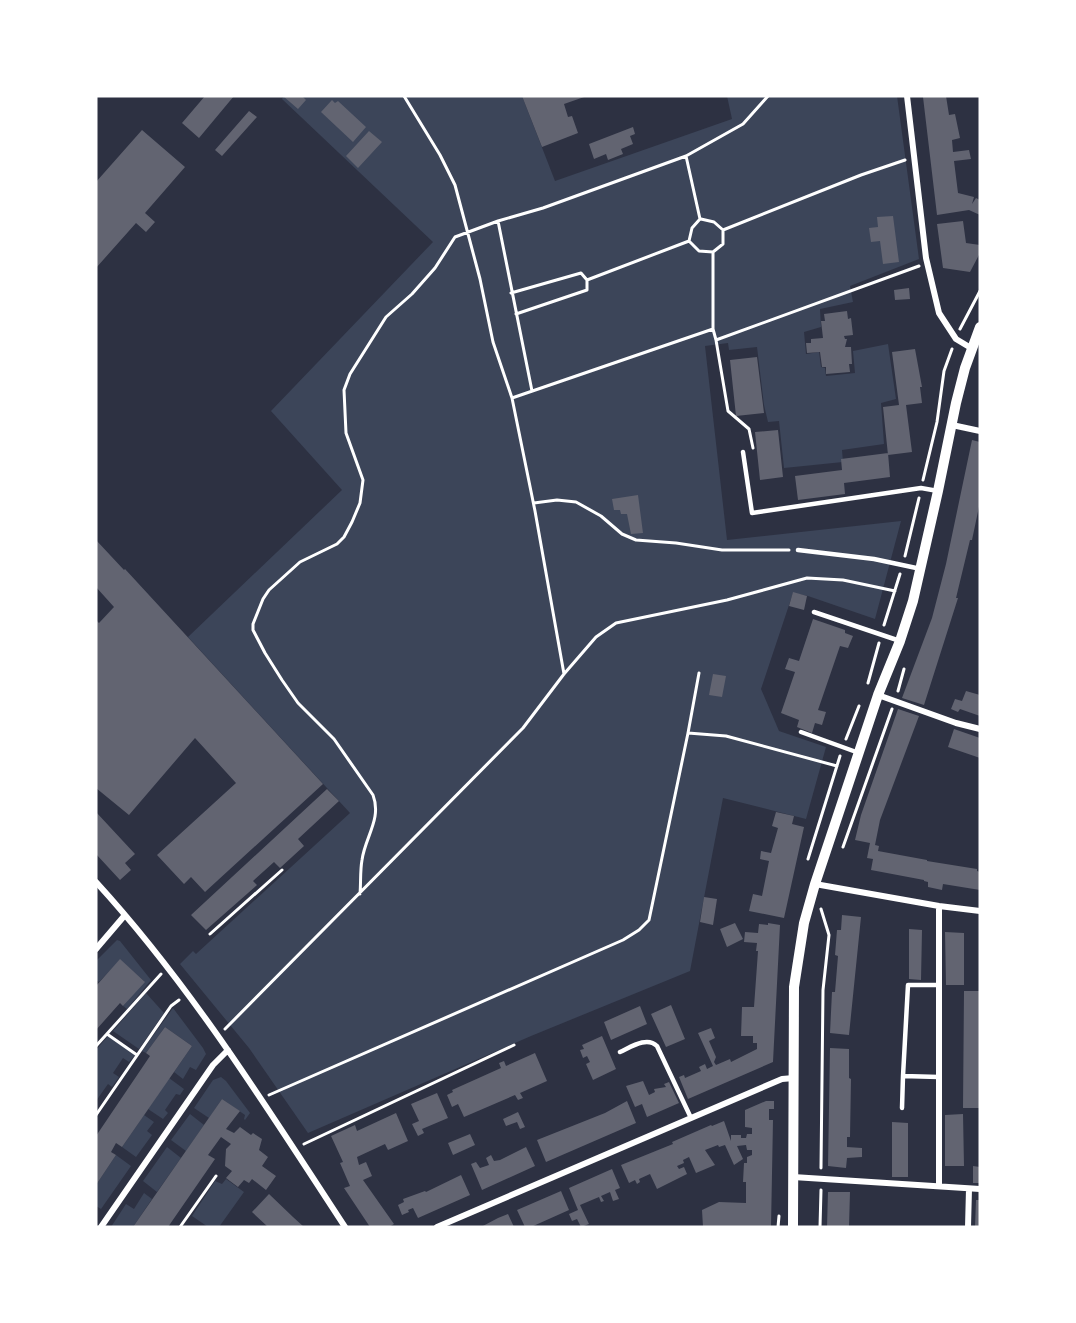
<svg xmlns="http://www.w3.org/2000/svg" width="1076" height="1323" font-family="'Exo 2',sans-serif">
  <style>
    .green { fill: #3c4559 }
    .building { fill: #626471 }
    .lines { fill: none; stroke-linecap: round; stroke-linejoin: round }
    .path { stroke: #fff; stroke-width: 3 }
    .service { stroke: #fff; stroke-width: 4.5 }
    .minor { stroke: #fff; stroke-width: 6 }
    .tertiary { stroke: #fff; stroke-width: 10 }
  </style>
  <rect width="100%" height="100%" fill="#2d3142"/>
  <path class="green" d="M284,96H522L555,181L732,119L727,96H897L919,259L850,286L853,302L820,309L821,327L804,332L806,354L819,352L821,367L825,368L826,376L855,373L853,351L888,344L896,399L881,403L884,444L842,450L843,462L784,468L779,421L768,422L764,405L757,347L729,350L728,343L705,346L727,540L901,521L875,619L808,596L793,593L761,689L779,731L826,747L806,819L723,798L690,971L531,1036L308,1133L249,1048L180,964L193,951L196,954L350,813L188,637L342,490L271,411L433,242L282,99Z
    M117,940L120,941L151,980L127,1009L123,1006L144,981L120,960L99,982L96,980V961Z
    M146,993L164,1013L139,1049L113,1031Z
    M173,1008L203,1048L206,1054L196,1070L190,1067L183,1079L174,1072L192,1046L165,1027L146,1053L142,1051Z
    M108,1036L135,1055L129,1062L123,1058L113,1073L119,1077L112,1087L108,1084L96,1101V1050Z
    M221,1077L226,1081L250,1113L245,1120L244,1119L245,1115L222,1099L209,1118L194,1108L213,1080Z
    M169,1078L184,1089L180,1095L176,1094L165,1110L168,1113L163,1119L148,1109Z
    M190,1114L204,1125L186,1151L171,1140Z
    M144,1115L154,1122L147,1131L152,1135L136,1157L122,1147Z
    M167,1147L181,1158L157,1192L143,1181Z
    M116,1155L131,1166L101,1209L96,1206V1185Z
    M226,1179L244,1192L219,1227H208L192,1216L215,1181L222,1184Z
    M144,1193L152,1199L133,1227H111L126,1204L134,1209Z"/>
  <path class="building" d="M205,96H234L199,138L182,123Z
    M283,96H302L306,100L298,109Z
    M522,96H587L564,104L568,117L572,116L578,133L542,147Z
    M946,96L949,115L955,114L960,138L952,140L953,152L969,150L971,159L954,161L958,193L974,197L972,204L976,198L980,200V215L969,210L937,215L923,97Z
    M332,100L335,103L338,101L366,127L353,142L321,112Z
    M249,111L257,117L222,156L215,150Z
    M633,127L635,134L630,136L633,144L621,149L623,154L608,160L606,154L594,159L589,144Z
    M142,130L185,167L145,213L155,222L146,232L136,223L96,268V182Z
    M369,131L382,142L358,168L346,156Z
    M893,216L899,262L883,264L880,241L871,242L869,228L878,227L877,217Z
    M963,221L966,243L980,245V253L970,272L943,268L937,224Z
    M909,288L910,299L895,300L894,290Z
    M847,311L848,319L851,318L853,335L844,336L845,339H847L845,347H851L852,364H849L850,372L826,374V367H822L820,352L807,353L806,343H811V339L823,338L821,321H825L824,314Z
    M915,349L922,387H920L922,403L906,405L912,452L888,455L883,407L899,405L892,352Z
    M757,357L764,413L736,416L730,360Z
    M778,430L783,477L760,480L755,432Z
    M972,440L980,442V502L972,540H970L956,598H958L924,705L902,698L932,618L946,564Z
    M888,453L890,477L844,483L845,494L798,500L795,476L842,470L841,459Z
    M638,495L643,533L631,534L627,514H621L620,510H614L612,499Z
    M96,540L124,570L125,569L323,784L205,892L191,877L184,884L157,855L236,783L195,738L129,815L96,788V620L99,623L114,607L96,587Z
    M793,592L807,596L804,610L789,606Z
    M813,619L845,630V633L853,636L848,648L840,646L818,710L826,712L822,725L815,723L812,733L797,727L799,720L781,713L795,672L785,669L789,658L799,661Z
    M713,674L726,676L722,697L709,695Z
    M966,691L980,695V716L960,709L958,712L951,709L955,699L962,701Z
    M898,709L919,716L880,820L875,845L879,846L878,851L927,860V861L977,869V871L980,872V890L943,884L942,890L928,887V882L924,881V880L871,870L873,859L867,858L870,843L855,840L861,815Z
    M954,729L980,738V758L948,747Z
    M327,789L339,801L298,839L304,846L280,868L274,862L253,881L257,885L206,930L191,915Z
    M96,812L135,854L125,863L131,870L120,880L96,854Z
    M776,812L794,816L792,824L804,827L784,918L749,911L753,894L762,896L769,861L760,859L761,851L771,853L778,828L772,826Z
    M704,897L717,899L713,925L700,922Z
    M842,915L861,917L849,1035L830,1033L832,992H835L838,956L835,955L837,930H841Z
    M735,923L743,939L727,947L720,929Z
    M768,923L780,925L773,1062L688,1099L679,1077L684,1075L685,1078L701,1071L699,1067L705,1064L707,1069L713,1066L698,1033L711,1028L715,1038L709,1041L716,1057L714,1062L716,1065L730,1059L731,1062L757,1049V1043H753V1036H741L742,1007H754L758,951H756L757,943L744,942L745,932L758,933L759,924L768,925Z
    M909,929L922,930L921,980L909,979Z
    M945,932L964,933V985H946Z
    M120,959L145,982L123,1006L120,1003L96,1030V986Z
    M964,991H980V1108H963Z
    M671,1005L685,1039L666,1047L651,1014Z
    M640,1006L647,1024L611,1040L604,1022Z
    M165,1027L192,1046L122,1147L116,1143L111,1152L116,1155L96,1185V1136L150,1056L146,1053Z
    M602,1036L616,1069L593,1080L586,1064L590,1062L587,1056L583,1058L580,1050L584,1049L582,1045Z
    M830,1048L849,1049V1078L851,1079L850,1137H847V1147L862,1148V1157L847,1158L846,1168L828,1166Z
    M535,1053L547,1081L520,1093L523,1098L518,1100L515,1095L464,1117L458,1104L452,1107L447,1095L453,1092L452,1090L501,1068L499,1063L504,1061L506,1066Z
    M643,1081L649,1095L655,1092L654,1089L666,1087L664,1084L669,1082L679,1103L647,1117L642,1104L635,1107L626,1086Z
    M437,1093L448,1118L422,1129L424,1133L418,1136L412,1124L419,1121L411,1104Z
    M222,1099L240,1111L226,1129L234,1133L240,1127L251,1135L253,1133L262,1139L259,1150L268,1157L262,1166L276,1176L266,1190L252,1179L249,1183L244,1180L238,1187L226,1178L232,1171L225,1166L226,1149L231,1144L221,1137L208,1155L215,1159L168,1227H133Z
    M627,1101L636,1123L546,1162L537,1140L605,1113Z
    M766,1101H774V1109H769V1120H773L771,1227H703L702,1210L719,1202L746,1203V1182H743L744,1163H747V1157L752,1155V1150H747L746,1145L737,1146L743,1159L734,1165L725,1145L719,1147L718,1145L705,1150L715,1165L696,1173L689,1157L683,1160L684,1163L677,1166L679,1169L684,1167L687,1174L657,1189L650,1174L639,1179L640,1182L637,1184L635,1180L629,1183L621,1165L673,1144L672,1142L711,1125L712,1126L724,1121L731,1141V1135H741V1138H746L747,1134H752V1128L745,1127V1110Z
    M518,1112L525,1127L520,1129L517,1122L506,1126L503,1119Z
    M396,1113L408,1141L388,1150L385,1144L357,1157L359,1165L366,1162L372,1176L363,1180L394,1224L389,1227H370L344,1188L350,1186L340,1163L343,1162L331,1136L355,1125L357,1131Z
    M963,1114L964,1166H945V1115Z
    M892,1122L908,1123V1177H892Z
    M470,1134L475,1145L453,1155L448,1143Z
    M526,1147L535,1166L482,1190L471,1164L476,1162L480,1168L489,1165L486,1158L491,1155L494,1161L500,1160Z
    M973,1166L980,1167V1183H973Z
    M612,1169L620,1188L615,1190L619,1199L613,1201L610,1192L601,1196L604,1201L601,1202L599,1197L580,1205L589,1224L581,1227L577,1219L572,1221L569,1214L578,1210L569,1188Z
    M461,1175L470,1195L418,1218L413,1208L408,1210L409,1212L402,1215L398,1205L404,1202L403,1199L425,1191L426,1192Z
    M561,1191L569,1210L531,1227H525L517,1210Z
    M828,1192H850L849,1227H827Z
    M269,1194L293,1217L304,1227H268L252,1212Z
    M976,1200H980V1227H975Z
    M508,1214L514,1227H481L498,1218Z"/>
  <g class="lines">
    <path class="path" d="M404,96L440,155L455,185L480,279L493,342L512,398L535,511L564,674
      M686,156L700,219L692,228L689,241L699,251L713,252
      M701,219L714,222L723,230
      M498,221L532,391
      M587,280L689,241
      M511,293L581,273L587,280V290L516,314
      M713,329L716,340
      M960,329L980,291
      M512,398L713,329V252L723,244V230L861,175L905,160
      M753,448L749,429L728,411L716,340L919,266
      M923,480L937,422L944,371L952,349
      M534,503L557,500L576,502L601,516L622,534L636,540L676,543L722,550H789
      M905,556L919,498
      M884,625L900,574
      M868,683L879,643
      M898,691L904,669
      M688,733L699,673
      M846,739L859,706
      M843,847L892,709
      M808,859L840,756
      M360,894C361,882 360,871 362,860C365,837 382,819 373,795L334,739L298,703L282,680L265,653L253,630V624L263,599L269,590L300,562L337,544L344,537L352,522L360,503L363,480L346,433L344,390L350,374L386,317L412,294L435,268L455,237L498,221L543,208L686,156L743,124L768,96
      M821,909L829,935L823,990L821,1168
      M210,934L282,870
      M225,1029L523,728L564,674L596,637L616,623L727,600L807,578L843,580L895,591
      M107,1034L137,1055
      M96,1046L161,974
      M269,1095L623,940L639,930L649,920L688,733L726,736L837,766
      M96,1115L171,1006L179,1000
      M304,1144L514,1045
      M180,1227L216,1176
      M778,1227L779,1216
      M820,1227L821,1190"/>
    <path class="service" d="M743,452L752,513L921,488L938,491
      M798,550L874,559L921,569
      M814,612L900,641
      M801,732L859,753
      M939,985H908L903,1076L939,1077
      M620,1052C631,1047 647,1036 657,1046L691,1118
      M902,1108L903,1076"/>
    <path class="minor" d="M907,96L926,258L939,313L956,339L971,348
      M952,425L980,431
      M878,695L956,723L980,729
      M96,882C192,987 267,1108 345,1227
      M815,884L939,906L980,911
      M939,906V1186
      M96,949L125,915
      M793,1177L980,1189
      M101,1227L213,1065L228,1050
      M437,1227L782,1079L794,1078
      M968,1227L969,1189"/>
    <path class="tertiary" d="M793,1227L794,987L804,923L815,884L878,695L900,641L913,601L938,491L956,403L965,368L980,327"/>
  </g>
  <rect width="1076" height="1323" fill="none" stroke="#ffffff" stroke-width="195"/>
</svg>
